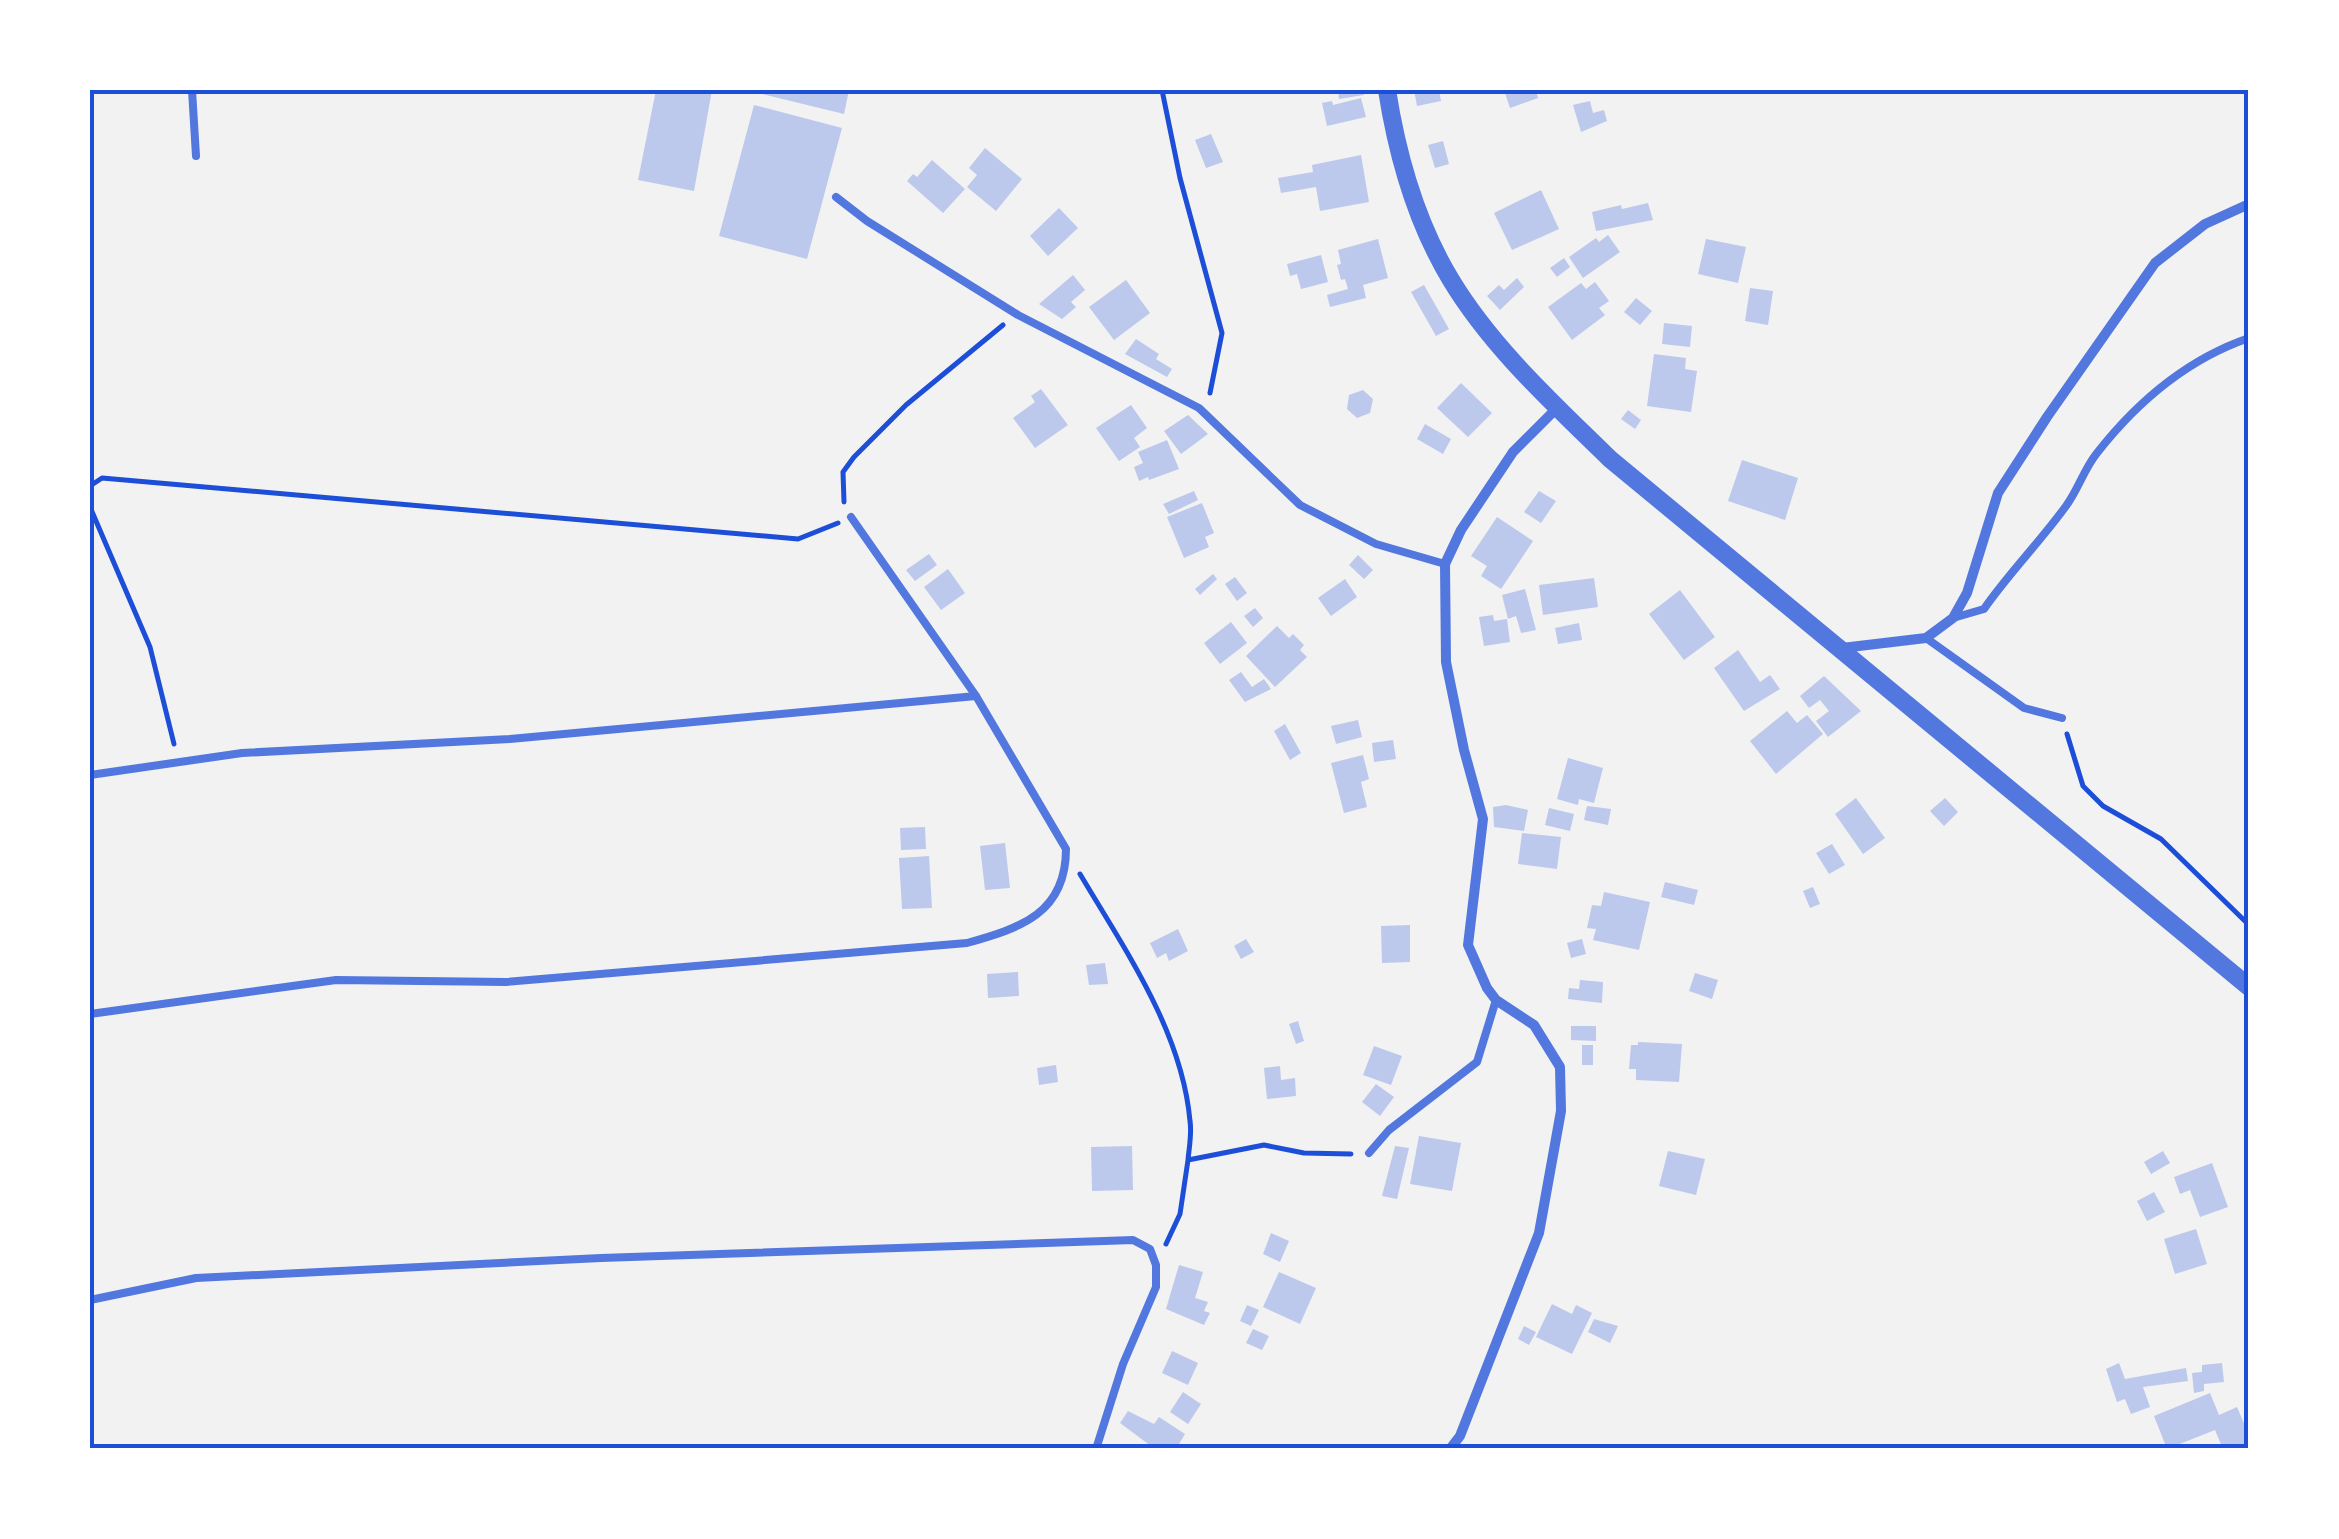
<svg xmlns="http://www.w3.org/2000/svg" width="2339" height="1539" font-family="Rubik,sans-serif">
  <style>
    .building { fill: #bdc9ec }
    .lines { fill: none; stroke-linecap: round; stroke-linejoin: round }
    .path { stroke: #1d4ed8; stroke-width: 5 }
    .service { stroke: #5277de; stroke-width: 8 }
    .minor { stroke: #5277de; stroke-width: 10 }
    .tertiary { stroke: #5277de; stroke-width: 18 }
    .neatline { fill: none; stroke: #1d4ed8; stroke-width: 4 }
  </style>
  <rect width="100%" height="100%" fill="#f2f2f2"/>
  <path class="building" d="M656,90H712L694,191L638,180Z
    M745,90H849L844,114Z
    M1338,90H1364V95L1339,99Z
    M1414,90H1439L1441,101L1417,106Z
    M1504,90H1536L1538,98L1510,108Z
    M1361,98L1366,117L1327,126L1322,103L1332,101L1333,105Z
    M1590,101L1593,113L1604,110L1607,121L1581,132L1573,105Z
    M754,105L842,128L807,259L719,236Z
    M1211,134L1223,162L1206,168L1195,140Z
    M1443,141L1449,164L1435,168L1428,145Z
    M985,148L1022,179L996,211L967,187L977,175L969,168Z
    M1361,155L1369,202L1320,211L1316,187L1281,193L1278,178L1313,172L1312,165Z
    M932,160L965,189L943,213L907,181L913,174L917,177Z
    M1541,190L1559,229L1512,250L1494,213Z
    M1648,203L1653,220L1596,231L1592,212L1621,205L1622,209Z
    M1059,208L1078,228L1048,256L1030,236Z
    M1608,235L1620,252L1583,278L1569,257L1596,238L1599,242Z
    M1378,239L1388,278L1363,285L1366,298L1330,307L1327,295L1348,289L1345,279L1341,280L1337,265L1341,264L1338,250Z
    M1706,239L1746,247L1738,283L1698,274Z
    M1321,255L1328,282L1301,289L1297,274L1290,276L1287,264Z
    M1564,258L1570,267L1557,277L1550,268Z
    M1073,275L1085,290L1071,302L1076,307L1062,319L1039,304Z
    M1517,278L1524,287L1500,310L1487,296L1499,285L1504,290Z
    M1126,280L1150,313L1114,340L1089,307Z
    M1595,282L1609,301L1599,308L1605,315L1572,340L1548,307L1581,283L1586,289Z
    M1424,285L1449,329L1436,336L1411,292Z
    M1750,288L1773,291L1768,325L1745,321Z
    M1636,298L1652,311L1640,325L1624,312Z
    M1664,323L1692,326L1690,347L1662,344Z
    M1136,339L1159,354L1156,359L1172,369L1167,377L1125,354Z
    M1654,354L1686,358L1685,369L1697,371L1691,412L1647,406Z
    M1461,383L1492,413L1468,437L1437,408Z
    M1041,389L1068,425L1035,448L1013,418L1035,402L1031,396Z
    M1363,390L1373,399L1370,413L1357,418L1347,409L1349,395Z
    M1131,405L1147,428L1134,438L1140,447L1119,461L1096,428Z
    M1628,410L1641,420L1635,429L1621,419Z
    M1188,415L1208,434L1181,454L1164,431Z
    M1425,424L1451,439L1443,454L1417,439Z
    M1167,440L1179,469L1149,480L1148,477L1139,481L1134,467L1143,463L1138,452Z
    M1742,460L1798,478L1785,520L1728,501Z
    M1194,491L1198,500L1169,514L1163,504Z
    M1539,491L1556,501L1541,523L1524,512Z
    M1202,503L1214,533L1205,537L1209,547L1184,558L1167,517Z
    M1497,517L1533,541L1501,589L1481,576L1487,566L1471,556Z
    M929,554L937,565L915,581L906,570Z
    M1358,555L1373,570L1364,579L1349,565Z
    M948,569L965,593L941,610L924,587Z
    M1213,574L1217,579L1200,595L1195,589Z
    M1235,577L1247,593L1237,601L1225,584Z
    M1594,578L1598,607L1543,615L1539,585Z
    M1345,579L1357,597L1331,616L1318,598Z
    M1525,589L1536,630L1521,633L1516,616L1508,619L1502,595Z
    M1680,590L1715,637L1684,660L1649,614Z
    M1255,608L1263,618L1253,627L1244,616Z
    M1493,615L1494,621L1507,619L1510,642L1484,646L1479,617Z
    M1231,622L1247,643L1220,664L1204,643Z
    M1579,623L1582,640L1558,644L1555,628Z
    M1277,626L1289,638L1293,634L1304,645L1300,650L1307,657L1275,687L1246,656Z
    M1738,650L1760,682L1770,675L1780,689L1744,711L1714,668Z
    M1241,672L1252,687L1264,679L1271,689L1245,702L1229,680Z
    M1824,676L1861,711L1828,737L1816,721L1829,711L1820,700L1809,708L1800,696Z
    M1787,711L1797,723L1807,715L1823,734L1776,774L1750,741Z
    M1358,720L1362,737L1336,744L1331,726Z
    M1285,724L1301,753L1290,760L1274,731Z
    M1393,740L1396,759L1374,762L1372,743Z
    M1363,755L1369,779L1361,782L1367,807L1344,813L1331,763Z
    M1568,758L1603,768L1594,803L1579,799L1578,805L1557,799Z
    M1856,798L1885,838L1863,854L1835,814Z
    M1945,798L1958,812L1944,826L1930,811Z
    M1506,805L1528,810L1524,831L1494,827L1493,807Z
    M1587,806L1611,809L1608,825L1584,820Z
    M1549,808L1574,814L1570,831L1545,825Z
    M925,827L926,849L901,850L900,828Z
    M1522,833L1561,837L1557,869L1518,864Z
    M1005,843L1010,888L985,890L980,846Z
    M1832,844L1845,865L1829,874L1816,853Z
    M929,856L932,908L902,909L899,858Z
    M1665,882L1698,890L1694,905L1661,897Z
    M1813,887L1820,904L1810,908L1803,891Z
    M1604,892L1650,902L1639,950L1593,940L1596,929L1587,928L1592,905L1601,906Z
    M1410,925V962L1382,963L1381,926Z
    M1178,929L1188,951L1169,961L1166,953L1157,958L1150,943Z
    M1246,939L1254,952L1241,959L1234,946Z
    M1582,939L1586,954L1571,958L1567,943Z
    M1105,963L1108,984L1089,985L1086,965Z
    M1018,972L1019,996L988,998L987,974Z
    M1695,973L1718,980L1712,999L1689,991Z
    M1580,980L1603,982L1602,1003L1568,999L1569,988L1579,989Z
    M1298,1021L1304,1041L1296,1044L1289,1024Z
    M1571,1026H1596V1041L1571,1040Z
    M1638,1042L1682,1044L1679,1082L1636,1080V1069H1629L1631,1045H1638Z
    M1582,1045H1593V1065H1582Z
    M1374,1046L1402,1056L1391,1085L1363,1075Z
    M1056,1065L1058,1082L1039,1085L1037,1068Z
    M1280,1066L1281,1080L1295,1078L1296,1096L1267,1099L1264,1068Z
    M1376,1084L1394,1097L1380,1116L1362,1102Z
    M1419,1136L1461,1143L1452,1191L1410,1184Z
    M1132,1146L1133,1190L1092,1191L1091,1147Z
    M1395,1146L1409,1148L1397,1199L1382,1196Z
    M1668,1151L1705,1159L1696,1195L1659,1186Z
    M2163,1151L2170,1163L2151,1174L2144,1162Z
    M2212,1163L2228,1207L2200,1217L2190,1190L2180,1194L2174,1177Z
    M2154,1192L2165,1212L2147,1221L2137,1201Z
    M2196,1229L2207,1264L2175,1274L2164,1239Z
    M1271,1233L1289,1241L1280,1262L1263,1254Z
    M1179,1265L1203,1272L1195,1298L1208,1302L1204,1311L1210,1313L1204,1325L1166,1309Z
    M1279,1272L1316,1288L1300,1324L1263,1307Z
    M1552,1304L1572,1314L1576,1305L1592,1313L1572,1354L1536,1337Z
    M1247,1305L1259,1310L1251,1326L1240,1321Z
    M1594,1319L1618,1326L1610,1343L1588,1332Z
    M1524,1326L1536,1332L1529,1345L1518,1339Z
    M1253,1329L1269,1336L1262,1350L1246,1343Z
    M1172,1351L1198,1363L1188,1385L1162,1373Z
    M2119,1363L2125,1379L2186,1368L2188,1381L2143,1387L2150,1407L2131,1414L2125,1399L2117,1402L2106,1369Z
    M2222,1363L2224,1382L2204,1384V1391L2194,1393L2192,1373L2202,1372V1365Z
    M1183,1392L1201,1404L1188,1424L1170,1412Z
    M2210,1393L2219,1415L2237,1407L2249,1435V1449H2223L2215,1430L2167,1449L2154,1416Z
    M1128,1411L1154,1424L1159,1417L1185,1434L1176,1449H1155L1120,1423Z"/>
  <g class="lines">
    <path class="path" d="M1162,90L1180,178L1222,333L1210,393
      M90,486L102,478L798,539L838,523
      M844,502L843,472L854,457L906,405L1003,325
      M90,507L150,647L174,744
      M2067,734L2083,786L2103,806L2161,839L2249,925
      M1080,874C1125,950 1182,1031 1190,1121C1192,1134 1189,1148 1188,1160
      M1166,1244L1180,1214L1188,1160L1264,1145L1304,1153L1351,1154"/>
    <path class="service" d="M192,90L196,156
      M836,197L867,221L1018,315L1199,408L1300,505L1376,544L1445,564
      M1953,618L1984,609C2009,573 2040,542 2066,506C2078,490 2084,469 2097,453C2137,402 2188,359 2249,338
      M1926,638L2024,708L2062,718
      M90,775L242,753L510,739L976,696
      M90,1014L336,980L506,982L967,943C1021,928 1066,913 1066,849L976,696L851,517
      M1369,1153L1389,1130L1477,1062L1496,1000
      M90,1300L196,1278L601,1258L1133,1240L1150,1249L1156,1265V1287L1123,1364L1096,1449"/>
    <path class="minor" d="M1842,648L1926,638L1953,618L1967,593L1998,493L2047,417L2155,263L2205,224L2249,204
      M1450,1449L1460,1436L1539,1233L1561,1111L1560,1067L1534,1025L1496,1000L1487,988L1468,945L1483,819L1464,750L1446,662L1445,564L1461,530L1513,452L1558,407"/>
    <path class="tertiary" d="M1387,90C1397,154 1417,224 1451,280C1492,348 1554,404 1610,459L2249,987"/>
  </g>
  <rect width="2339" height="1539" fill="none" stroke="#ffffff" stroke-width="185"/>
  <rect x="92" y="92" width="2154" height="1354" class="neatline"/>
</svg>
